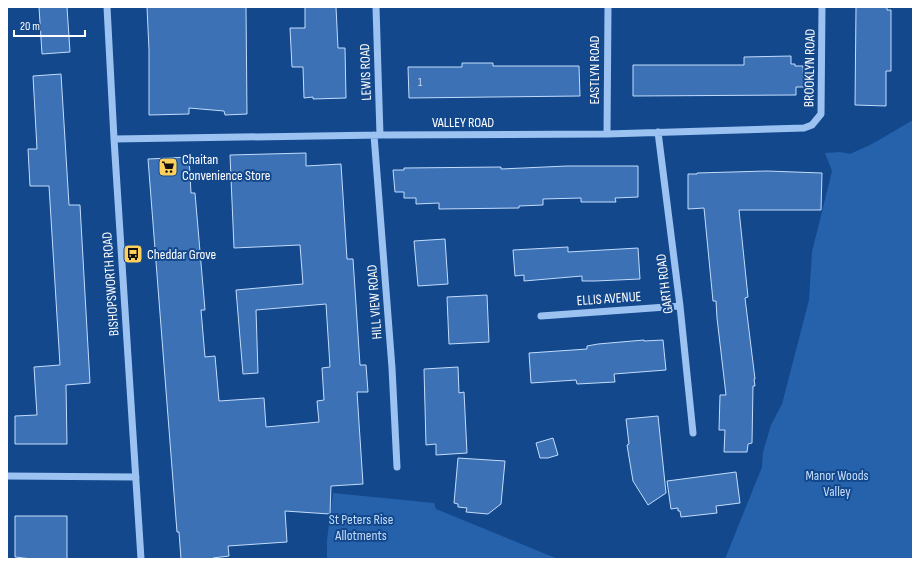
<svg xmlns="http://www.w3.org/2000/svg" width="920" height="566" font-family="'Sofia Sans Condensed',sans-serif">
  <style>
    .green { fill: #2562ab }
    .building { fill: #3c72b5; stroke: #c2dcfc }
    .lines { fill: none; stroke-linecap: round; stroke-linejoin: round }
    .minor { stroke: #9bc2f1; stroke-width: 7 }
    .labels { text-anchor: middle; stroke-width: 4; stroke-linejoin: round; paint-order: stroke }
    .number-label { font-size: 12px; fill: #cedcec }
    .street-label { font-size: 14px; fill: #fff; stroke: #13488c }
    .poi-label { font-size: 14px; fill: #fff; stroke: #13488c; text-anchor: start }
    .park-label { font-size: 14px; fill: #c2dcfc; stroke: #13488c }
  </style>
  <rect width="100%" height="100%" fill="#13488c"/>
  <path class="green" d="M913,120V559H725L762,467L763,452L771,425L782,404L809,300L812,252L832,171L825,153L840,152L850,154L872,144Z
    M333,493L434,503L436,509L558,559H327V540Z"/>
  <path class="building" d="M39,7H67L70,52L42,54Z
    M147,7H246L247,114L225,115L224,111L189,108V114L149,115V50Z
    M305,7H336L338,48H345L346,98L313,99V97L304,98L303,67H292L290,28H305Z
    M856,7H887V10H891V71H886V106L855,105Z
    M791,56V64H795V66H803L804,87H796V95L633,96V65H744V57Z
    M462,63H493V66H579L580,96L409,98L408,67H462Z
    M61,74L69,205H80L90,383L66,385L67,444H15V416L37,415L34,367L60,365L49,186H30L28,149H37L33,76Z
    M306,153V166L341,164L347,259H353L360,365H366L368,392H357L363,484L331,486L330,514L285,511L287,542L228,546L229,556L213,558V559H181L179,532H177L148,159L189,157L191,193H195L205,310H201L205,357L215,356L219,401L264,398L266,427L319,422L317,401L324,400L322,368L330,367L326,304L256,310L258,373L243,374L236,290L303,284L300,245L234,248L230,155Z
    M567,166H638V197L615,198L616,202H581V198L543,199V205L519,206V208L439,209V203L416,204V198H404V192H395L393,170H404V168L501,167V169Z
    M767,171L822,173L821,210H739L748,297L745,298L755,379H754L755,386H753L752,443L748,444L747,452H724L725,430H719L720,395H726L717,318L716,301H713L704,208L688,209V174H697V173Z
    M445,239L448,284L418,286L414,241Z
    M568,247V252L638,248L640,279L595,281H582V276L524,281V275L515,276L513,250Z
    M487,295L489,342L449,344L447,297Z
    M644,340V341L663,340L666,370L614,374L615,382L577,384L576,380L531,383L529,353L587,349V346L598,344Z
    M458,367L459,393L464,392L467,453L436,455V444L426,445L424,369Z
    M658,416L666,493L648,505L633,481L627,445L629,444L626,419Z
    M553,438L558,455L548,458H540L536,443Z
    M458,458L505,461L501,504L488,514L466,512L467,508L458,507V504L454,503Z
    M736,472L740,503L716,506L717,513L681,517L680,511H678V508L671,509L667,481Z
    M15,516H67V559H32L15,557Z"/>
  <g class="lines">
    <path class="minor" d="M107,7L114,139L141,559
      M376,7L380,135
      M658,132L680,306L693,433
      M607,134L608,7
      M374,135L392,368L397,467
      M114,139L380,135L607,134L804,128L812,125L821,114L822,7
      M541,316L680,306
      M7,476L136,477"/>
  </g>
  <defs>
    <symbol id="supermarket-square" viewBox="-11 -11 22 22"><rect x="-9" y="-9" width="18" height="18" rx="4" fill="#ffcf5b" stroke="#13488c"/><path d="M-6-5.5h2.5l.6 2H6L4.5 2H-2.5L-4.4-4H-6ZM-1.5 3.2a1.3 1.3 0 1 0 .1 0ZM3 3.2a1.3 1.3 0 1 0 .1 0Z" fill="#111"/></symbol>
    <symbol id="bus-square" viewBox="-11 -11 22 22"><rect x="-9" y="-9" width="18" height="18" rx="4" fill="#ffcf5b" stroke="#13488c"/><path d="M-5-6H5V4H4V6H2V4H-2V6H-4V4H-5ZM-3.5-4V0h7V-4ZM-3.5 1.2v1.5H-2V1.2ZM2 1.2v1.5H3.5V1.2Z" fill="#111"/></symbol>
  </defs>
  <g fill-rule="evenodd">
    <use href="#supermarket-square" x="157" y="156" width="22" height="22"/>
    <use href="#bus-square" x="122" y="243" width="22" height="22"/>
  </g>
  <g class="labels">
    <g class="number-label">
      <text x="420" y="86">1</text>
    </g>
    <g class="street-label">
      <text transform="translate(809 68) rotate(-89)" y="5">BROOKLYN ROAD</text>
      <text transform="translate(594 70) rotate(-90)" y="5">EASTLYN ROAD</text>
      <text transform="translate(365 72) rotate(-92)" y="5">LEWIS ROAD</text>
      <text x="463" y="127">VALLEY ROAD</text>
      <text transform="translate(110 284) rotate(-94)" y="5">BISHOPSWORTH ROAD</text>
      <text transform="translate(664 284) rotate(-97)" y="5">GARTH ROAD</text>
      <text transform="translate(609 298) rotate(-4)" y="5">ELLIS AVENUE</text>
      <text transform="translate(374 302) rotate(-94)" y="5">HILL VIEW ROAD</text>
    </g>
    <g class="poi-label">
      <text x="182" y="164">Chaitan<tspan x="182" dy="16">Convenience Store</tspan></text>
      <text x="147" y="259">Cheddar Grove</text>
    </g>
    <g class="park-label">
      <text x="837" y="480">Manor Woods<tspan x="837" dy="16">Valley</tspan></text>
      <text x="361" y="524">St Peters Rise<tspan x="361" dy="16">Allotments</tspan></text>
    </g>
  </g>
  <rect width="920" height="566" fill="none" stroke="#ffffff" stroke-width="16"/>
  <path d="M14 30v6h71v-6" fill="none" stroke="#ffffff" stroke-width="2"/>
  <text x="20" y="30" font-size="12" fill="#ffffff" stroke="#13488c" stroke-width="3" paint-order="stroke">20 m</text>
</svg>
